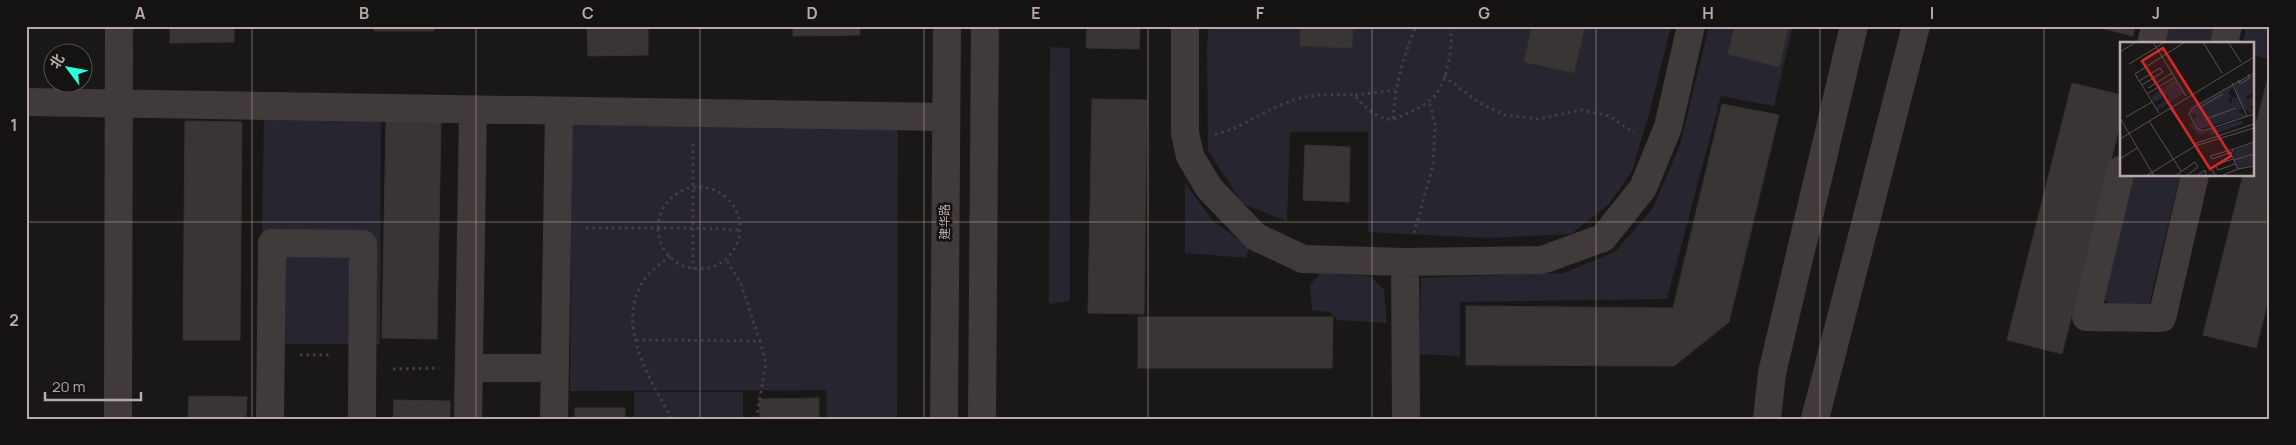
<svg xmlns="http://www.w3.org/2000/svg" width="2296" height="445" font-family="Manrope,'Noto Sans SC',sans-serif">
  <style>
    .green { fill: #27252f }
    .building { fill: #393534; stroke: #363231 }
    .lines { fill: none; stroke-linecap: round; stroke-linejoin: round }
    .path { stroke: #463e3f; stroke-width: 3; stroke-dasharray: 2.5 4; stroke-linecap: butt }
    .minor { stroke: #413a3a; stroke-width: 28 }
    .grid { fill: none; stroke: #bba8aa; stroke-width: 1; stroke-opacity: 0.55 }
    .labels { text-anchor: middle; stroke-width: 5; stroke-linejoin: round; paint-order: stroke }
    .street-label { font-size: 12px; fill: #bba8aa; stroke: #151312 }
    .inset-road { fill: none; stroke: #5a5252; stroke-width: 1 }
    .view { fill: #d62828; fill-opacity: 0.15; stroke: #d62828; stroke-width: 2.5 }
    .inset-edge { fill: none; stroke: #bba8aa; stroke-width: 2.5 }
    .neatline { fill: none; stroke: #bba8aa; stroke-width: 2 }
    .grid-label { font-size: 16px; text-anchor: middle; font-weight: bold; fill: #bba8aa }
  </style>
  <rect width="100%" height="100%" fill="#1a1817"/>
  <path class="green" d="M1209,26H1301L1300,46L1352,48L1353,26H1532L1524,62L1574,73L1585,26H1671L1650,111L1632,171L1609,204L1571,234L1488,238L1368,232V132H1290L1287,221L1243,204L1208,151L1207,44Z
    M1709,26H1793L1774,106L1721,96L1667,299L1460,302V356L1419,354L1421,278L1564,273L1615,252L1653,208L1680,145Z
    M2168,26H2214L2210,44H2164Z
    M2246,26H2270V59L2252,55V44H2243Z
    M1050,47L1070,48V301L1049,304Z
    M572,107H898L897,419H827L826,390L570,391Z
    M381,116L380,344H260L264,118Z
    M2133,175H2180L2149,305L2115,309L2104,299Z
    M1185,183L1213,221L1249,247L1246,258L1185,253Z
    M1320,273L1370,276L1384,290L1387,323L1338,320L1329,312L1312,310L1310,285Z
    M634,392H743V419H634Z"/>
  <path class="building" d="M170,26H234V42L170,43Z
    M374,26H434V31H374Z
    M587,26H648V55L588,56Z
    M793,26H860V35L793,36Z
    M1087,26H1140L1139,49L1086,48Z
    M1301,26H1353L1352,48L1300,46Z
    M1532,26H1585L1574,73L1524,62Z
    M1735,26H1789L1779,67L1728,54Z
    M2093,26H2135L2133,36Z
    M2269,74L2270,293L2256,348L2203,335L2243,175H2252V139Z
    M2072,83L2121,95V121L2062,354L2007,340Z
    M1092,99L1147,100L1144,314L1088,313Z
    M1722,104L1779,115L1729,322L1674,366L1466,365V306L1673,308Z
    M386,118L441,119L437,339L382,338Z
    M185,121L242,122L240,340H183Z
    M1305,145L1350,147L1349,202L1303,200Z
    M1138,317H1333L1332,368H1138Z
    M189,396L247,397L246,419H188Z
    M819,398V419H760L759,399Z
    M394,400L450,401V419H393Z
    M575,408H625V419H575Z"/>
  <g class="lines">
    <path class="path" d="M1444,76L1478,102L1505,115L1539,119L1581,110L1610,116L1634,133
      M1355,95L1395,90
      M1393,119C1395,85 1403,58 1416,26
      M1215,134C1241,129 1261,112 1286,103C1311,93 1328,94 1354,95C1364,106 1375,119 1392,119C1396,119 1402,116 1406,114C1416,110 1431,102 1437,93C1447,78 1455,42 1449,26
      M693,144V269
      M658 228a41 41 0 1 1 82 0a41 41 0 1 1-82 0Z
      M586,228H693L740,230
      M1414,233L1433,166L1435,125L1429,100
      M670,256C662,263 650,271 644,280C614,324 650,379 672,419
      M636,340L760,341L741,284L726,259
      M300,355H332
      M393,369L439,368
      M756,419L766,364L760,341"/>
    <path class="minor" d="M1185,26V133L1190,156L1209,188L1256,237L1303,259L1405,262L1542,260L1603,238L1643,188L1668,127L1691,26
      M2151,44L2155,26
      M2224,44L2228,26
      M26,102L945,117
      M2121,170L2086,317L2162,318L2195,175
      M1405,262L1406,419
      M469,368H555
      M118,419L119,26
      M270,419L272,243L363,244L362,419
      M468,419L473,110
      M554,419L559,111
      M944,419L947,26
      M982,419L985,26
      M1767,419L1772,373L1854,26
      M1815,419L1916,26"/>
  </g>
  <path class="grid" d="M252,26V419M476,26V419M700,26V419M924,26V419M1148,26V419M1372,26V419M1596,26V419M1820,26V419M2044,26V419M26,222H2270"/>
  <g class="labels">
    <g class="street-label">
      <text transform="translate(945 222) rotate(-90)" y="4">建华路</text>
    </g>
  </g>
  <g transform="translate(2120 42)">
    <rect width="134" height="134" fill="#1a1817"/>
    <path d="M134,32V39L120,45L134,39V51L125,55L127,57L134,54V63L128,65L134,67L132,72L122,65L119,70L126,74L79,87L73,77L77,74L75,71L71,73L72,67L111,43L113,46L108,50L111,55L107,59L112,61V55L117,56L114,41ZM55,36L65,51L38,68L36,65L49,56L47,52L35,60L31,55ZM122,78L123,82L91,93L89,90L79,93L69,83L72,81L82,90ZM134,101V123L118,126L113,113L115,108Z" fill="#27252f"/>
    <path class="inset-road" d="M33,0L66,54M83,0L102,31M108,0L121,20M0,10L16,0M9,22L45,0M134,31L72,66L69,72L77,86L83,89L134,72M118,38L120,42L130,36L128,32M19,39L40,26L43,30L22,43M112,41L127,74M28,46L52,31M27,52L55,35M78,62L80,65L103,52M50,66L96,134M39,71L15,32L65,0M6,75L32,60M0,76L34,134M86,77L116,66M29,79L61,129M0,97L134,15M134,100L114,107L111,112L118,127L134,124M74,102L134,82M112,110L92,117L90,114L114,107M0,117L17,106M113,117L95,123L98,128L115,122M114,118L134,112M26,134L75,104L134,86M55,134L75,120L78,125L66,134M77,134L85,128L86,134M101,134L118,127"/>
    <path class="view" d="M43,6L111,114L90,127L22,19Z"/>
    <rect width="134" height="134" class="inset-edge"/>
  </g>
  <rect width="2296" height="445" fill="none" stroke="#151312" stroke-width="55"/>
  <g transform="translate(68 68) rotate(302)"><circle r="24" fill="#151312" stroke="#574f4f"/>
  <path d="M0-4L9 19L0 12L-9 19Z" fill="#2affde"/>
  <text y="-8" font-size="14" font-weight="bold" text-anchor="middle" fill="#bba8aa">北</text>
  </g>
  <path d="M45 392v8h96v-8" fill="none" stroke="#bba8aa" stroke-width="2.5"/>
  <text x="52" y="392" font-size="15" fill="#bba8aa" stroke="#151312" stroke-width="4" paint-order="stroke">20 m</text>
  <rect x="28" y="28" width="2240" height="390" class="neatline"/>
  <g class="grid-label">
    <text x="140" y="19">A</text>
    <text x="364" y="19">B</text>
    <text x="588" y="19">C</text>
    <text x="812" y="19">D</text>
    <text x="1036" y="19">E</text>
    <text x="1260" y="19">F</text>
    <text x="1484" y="19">G</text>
    <text x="1708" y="19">H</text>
    <text x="1932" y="19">I</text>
    <text x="2156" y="19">J</text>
    <text x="14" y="131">1</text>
    <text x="14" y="326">2</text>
  </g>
</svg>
